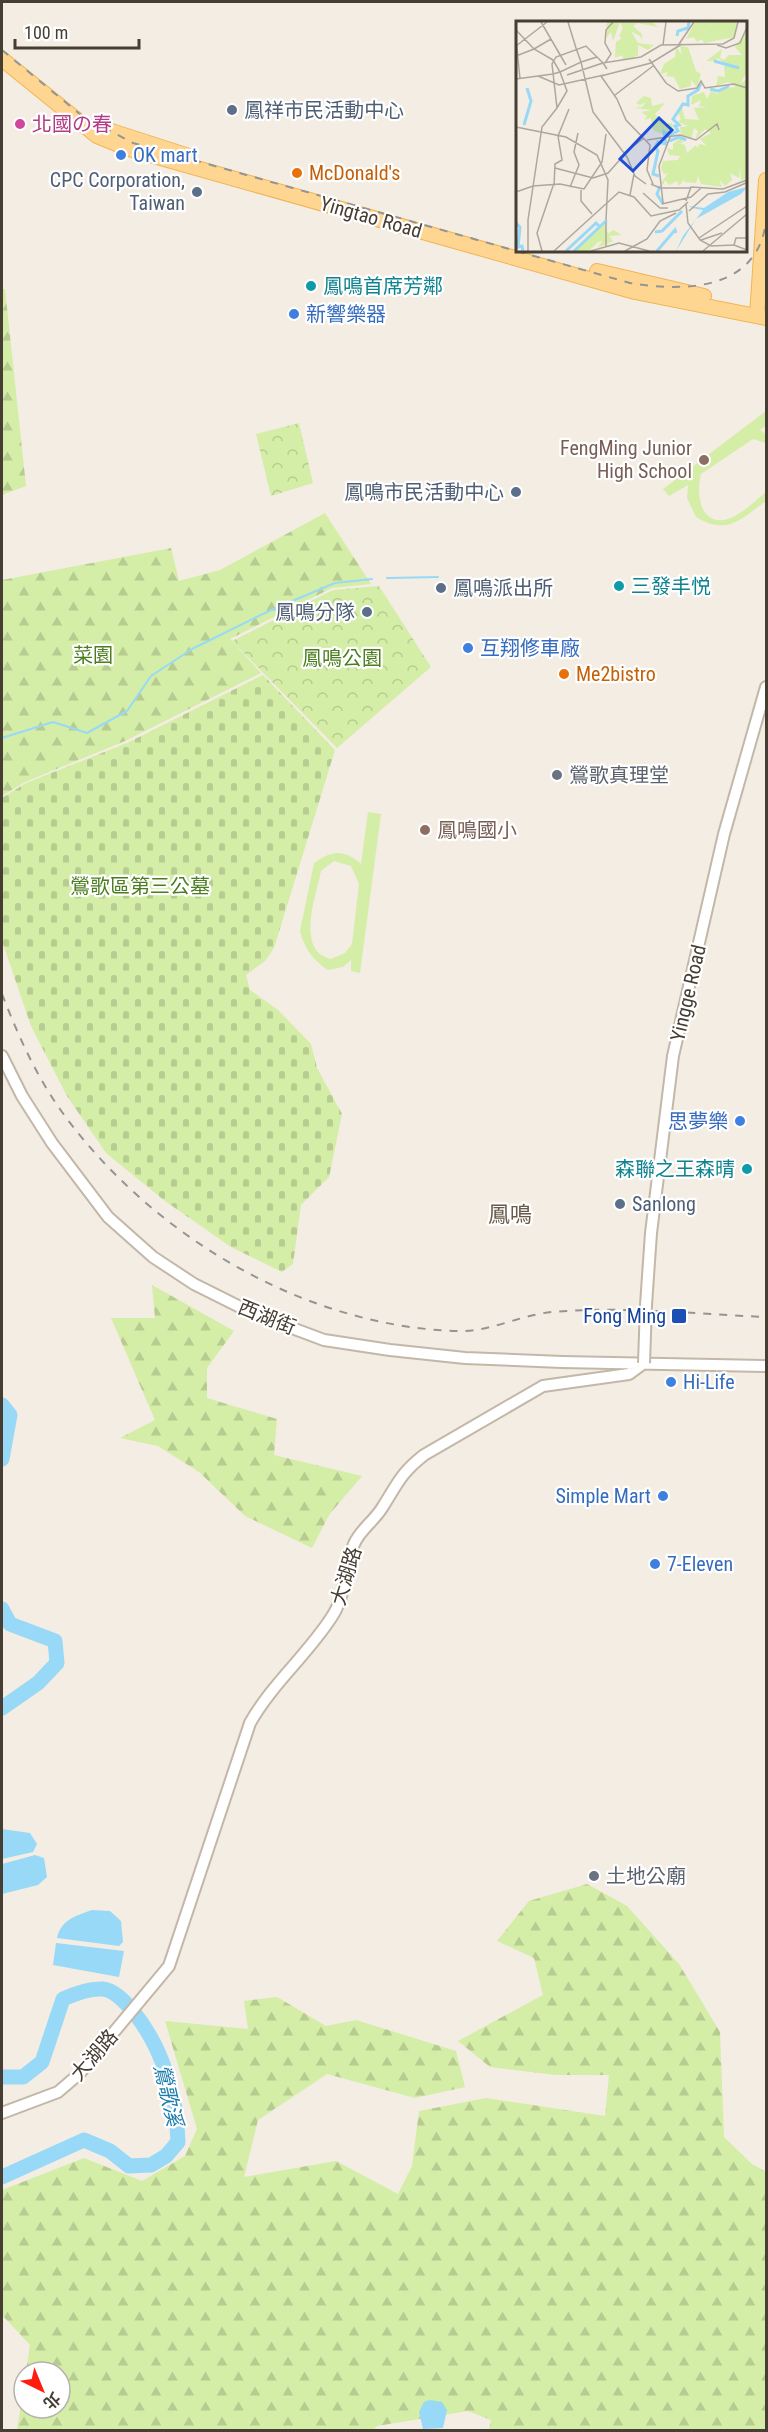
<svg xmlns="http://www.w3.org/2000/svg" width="768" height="2432" font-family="'Roboto Condensed','Noto Sans TC','Noto Sans JP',sans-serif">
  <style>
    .forest { fill: url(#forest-firs) }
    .cemetery { fill: url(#cemetery-stones) }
    .park { fill: url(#park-crowns) }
    .pitch { fill: #d4eda7; fill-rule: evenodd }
    .water { fill: #98d9f8 }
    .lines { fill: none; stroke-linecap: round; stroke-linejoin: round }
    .stream { stroke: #98d9f8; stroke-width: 2 }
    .river { stroke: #98d9f8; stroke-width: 15 }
    .minor-casing { stroke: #c3b7a8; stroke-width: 14 }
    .major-casing { stroke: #f1b454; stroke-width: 16 }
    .minor { stroke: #fff; stroke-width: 10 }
    .major { stroke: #ffd691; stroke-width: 14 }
    .rail { stroke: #949494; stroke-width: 2; stroke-dasharray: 8 8; stroke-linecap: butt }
    .minor-bridge-casing { stroke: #c3b7a8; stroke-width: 14; stroke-linecap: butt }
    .minor-bridge { stroke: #fff; stroke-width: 10 }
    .service-dot { fill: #5c6f8a; stroke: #fff; stroke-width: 2 }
    .hotel-dot { fill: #d1479c; stroke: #fff; stroke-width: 2 }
    .shop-dot { fill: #3f7fe0; stroke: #fff; stroke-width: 2 }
    .food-dot { fill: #e8710a; stroke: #fff; stroke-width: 2 }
    .culture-dot { fill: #0f9aa8; stroke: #fff; stroke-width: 2 }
    .education-dot { fill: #8d6e63; stroke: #fff; stroke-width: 2 }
    .worship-dot { fill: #6b7280; stroke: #fff; stroke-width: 2 }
    .transit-dot { fill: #1a4fb4; stroke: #fff; stroke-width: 2 }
    .labels { text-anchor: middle; stroke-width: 4.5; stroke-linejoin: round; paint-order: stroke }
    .service-label { font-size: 20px; fill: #4e5e75; stroke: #fff; text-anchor: start }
    .hotel-label { font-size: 20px; fill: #b23c85; stroke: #fff; text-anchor: start }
    .shop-label { font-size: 20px; fill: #366cbe; stroke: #fff; text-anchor: start }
    .food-label { font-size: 20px; fill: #c56008; stroke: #fff; text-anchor: start }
    .street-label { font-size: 20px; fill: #463d33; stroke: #fff }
    .culture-label { font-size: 20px; fill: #0d838f; stroke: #fff; text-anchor: start }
    .education-label { font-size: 20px; fill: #785e54; stroke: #fff; text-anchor: end }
    .park-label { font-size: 20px; fill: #4c7e20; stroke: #fff }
    .worship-label { font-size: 20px; fill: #5b616d; stroke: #fff; text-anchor: start }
    .transit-label { font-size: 20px; fill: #164399; stroke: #fff; text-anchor: end }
    .water-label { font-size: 21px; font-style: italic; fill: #1e7dad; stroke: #fff }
    .quarter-label { font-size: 22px; fill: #6a5a49; stroke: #fff }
    .inset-river { fill: none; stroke: #98d9f8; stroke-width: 3 }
    .inset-road { fill: none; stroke: #aea79d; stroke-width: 1.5 }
    .view { fill: #1d4ed8; fill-opacity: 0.15; stroke: #1d4ed8; stroke-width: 3 }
    .inset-edge { fill: none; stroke: #463d33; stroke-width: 3 }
  </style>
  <defs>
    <pattern id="forest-firs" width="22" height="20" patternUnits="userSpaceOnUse" patternTransform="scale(1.5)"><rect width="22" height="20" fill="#d4eda7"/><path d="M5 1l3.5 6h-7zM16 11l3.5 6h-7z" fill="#b7cc90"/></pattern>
    <pattern id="cemetery-stones" width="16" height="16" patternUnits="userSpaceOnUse" patternTransform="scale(1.5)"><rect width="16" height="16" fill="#d4eda7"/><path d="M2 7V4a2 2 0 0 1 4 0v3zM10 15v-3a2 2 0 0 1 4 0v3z" fill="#b7cc90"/></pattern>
    <pattern id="park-crowns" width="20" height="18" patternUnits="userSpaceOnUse" patternTransform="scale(1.5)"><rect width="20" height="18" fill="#d4eda7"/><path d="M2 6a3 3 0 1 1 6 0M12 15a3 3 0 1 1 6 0" fill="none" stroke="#b7cc90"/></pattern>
  </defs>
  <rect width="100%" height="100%" fill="#f4ede3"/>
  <path class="forest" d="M2,289H5L26,486L2,495Z
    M325,513L371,584L332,588L230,639L261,673L125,741L25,782L2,796V580L171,548L179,581L220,570Z
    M152,1285L234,1331L207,1368V1398L277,1419L274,1455L362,1476L329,1515L312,1548L245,1516L199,1472L158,1446L120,1438L155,1420L111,1318H155Z
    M587,1884L627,1906L679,1964L720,2032L724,2137L752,2164L766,2172V2430H489L491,2420L468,2411L377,2426L373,2430H17L24,2384V2408H60V2372H26L30,2345L2,2315V2190L84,2158L142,2181L185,2156L197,2129L165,2021L248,2029L244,2001L277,1997L326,2026L356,2020L456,2051L465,2087L415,2098L327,2074L258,2120L244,2177L336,2161L398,2194L412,2166L419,2111L486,2098L605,2116L609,2075H556L490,2067L458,2041L543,1995L534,1958L497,1941L529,1901Z"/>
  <path class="cemetery" d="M263,675L335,750L274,948L265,961L246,975L250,990L278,1010L311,1044L317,1068L342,1114L329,1177L301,1205L293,1264L282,1272L231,1247L165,1201L106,1153L67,1096L31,1026L2,941V798L26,783L127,743Z"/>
  <path class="park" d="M299,423L313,483L271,496L256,434Z
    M379,586L431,667L337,748L232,641L333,590Z"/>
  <path class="pitch" d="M766,411V426L760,430L766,434V443L753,439L701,474C696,492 699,527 728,519C741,515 756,500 766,492V501C741,519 727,536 696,517L687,498L688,485L669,496L663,489Z
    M368,812L381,814L360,973L351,971V960L343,967L328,970C313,960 304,948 300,931L314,863C333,850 344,849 361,864ZM334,861L351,866L359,884L352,944L345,953L331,959C295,951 316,896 321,871Z"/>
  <path class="water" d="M2,1829L30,1833L37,1844L33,1852L2,1859Z
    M35,1855L44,1858L47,1877L38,1885L2,1894V1864Z
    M92,1910L110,1911L121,1921L123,1942L119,1946L57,1938C61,1920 75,1916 92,1910Z
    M56,1943L124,1951L119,1977L53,1965Z
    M430,2400L442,2402L447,2410L443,2428L423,2429L419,2412L424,2402Z"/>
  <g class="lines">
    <path class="stream" d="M387,578L438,577
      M2,738L53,722L87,733L127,711L151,676L192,649L271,610L335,583L372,579"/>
    <path class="river" d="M2,1405L10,1415L2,1459
      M2,1609L10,1624L55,1641L57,1663L38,1683L2,1708
      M2,2077H23L42,2062L63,1999C74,1994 90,1988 103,1989C114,1990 125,2002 132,2010C162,2046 177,2095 178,2142L166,2156L151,2165L129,2166L110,2151L84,2140L2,2177"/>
    <defs>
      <path id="minor" d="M2,1056L22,1096L52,1143L108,1217L153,1257L194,1284L252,1313L324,1340L390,1350L465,1358L562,1362L766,1366
        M646,1305L651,1233L673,1056L724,834L766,687
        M2,2113L58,2092L79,2074L169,1966L250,1723C272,1684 307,1655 331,1618C346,1597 344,1568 354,1544C360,1530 374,1521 382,1508C398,1483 400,1474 424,1455L543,1386L629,1374L644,1363"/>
      <path id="major" d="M2,59L97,136L129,149L635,292L766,318
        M102,128L189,156
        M597,271L704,296
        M757,316L766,180"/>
    </defs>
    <use href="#minor" class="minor-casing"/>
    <use href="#major" class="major-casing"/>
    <use href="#minor" class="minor"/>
    <use href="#major" class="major"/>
    <path class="rail" d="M2,50L81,115L133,143L630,283C684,292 758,291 766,221
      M2,994C18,1035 36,1076 62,1112C151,1235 304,1327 458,1331C490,1332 520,1315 552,1312C623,1306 695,1314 766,1317"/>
    <defs>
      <path id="minor-bridge" d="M644,1363L646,1305"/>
    </defs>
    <use href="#minor-bridge" class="minor-bridge-casing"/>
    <use href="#minor-bridge" class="minor-bridge"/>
  </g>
  <g class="service-dot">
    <circle cx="232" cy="110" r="6"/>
    <circle cx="197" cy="192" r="6"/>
    <circle cx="516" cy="492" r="6"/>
    <circle cx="441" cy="588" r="6"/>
    <circle cx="367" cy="612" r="6"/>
    <circle cx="620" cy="1204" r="6"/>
  </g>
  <circle class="hotel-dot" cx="20" cy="124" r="6"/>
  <g class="shop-dot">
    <circle cx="121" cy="155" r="6"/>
    <circle cx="294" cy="314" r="6"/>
    <circle cx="468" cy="648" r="6"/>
    <circle cx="740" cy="1121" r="6"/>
    <circle cx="671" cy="1382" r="6"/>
    <circle cx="663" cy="1496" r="6"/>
    <circle cx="655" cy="1564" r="6"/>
  </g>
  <g class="food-dot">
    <circle cx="297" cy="173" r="6"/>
    <circle cx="564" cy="674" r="6"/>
  </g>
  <g class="culture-dot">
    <circle cx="311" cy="286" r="6"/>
    <circle cx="619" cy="586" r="6"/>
    <circle cx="747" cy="1169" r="6"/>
  </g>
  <g class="education-dot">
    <circle cx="704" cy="460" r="6"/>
    <circle cx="425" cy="830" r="6"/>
  </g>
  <g class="worship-dot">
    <circle cx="557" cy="775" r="6"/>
    <circle cx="594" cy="1876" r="6"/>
  </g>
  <rect class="transit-dot" x="671" y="1308" width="16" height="16" rx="3"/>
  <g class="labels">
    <g class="service-label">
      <text x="244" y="117">鳳祥市民活動中心</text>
      <text x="185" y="187" text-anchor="end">CPC Corporation,<tspan x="185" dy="23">Taiwan</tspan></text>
      <text x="504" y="499" text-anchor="end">鳳鳴市民活動中心</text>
      <text x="453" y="595">鳳鳴派出所</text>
      <text x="355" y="619" text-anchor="end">鳳鳴分隊</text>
      <text x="632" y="1211">Sanlong</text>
    </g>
    <g class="hotel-label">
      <text x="32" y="131">北國の春</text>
    </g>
    <g class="shop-label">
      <text x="133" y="162">OK mart</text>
      <text x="306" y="321">新響樂器</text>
      <text x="480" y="655">互翔修車廠</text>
      <text x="728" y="1128" text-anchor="end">思夢樂</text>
      <text x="683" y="1389">Hi-Life</text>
      <text x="651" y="1503" text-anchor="end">Simple Mart</text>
      <text x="667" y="1571">7-Eleven</text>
    </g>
    <g class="food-label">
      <text x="309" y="180">McDonald's</text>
      <text x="576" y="681">Me2bistro</text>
    </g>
    <g class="street-label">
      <text transform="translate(371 217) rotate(16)" y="7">Yingtao Road</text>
      <text transform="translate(688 993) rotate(-77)" y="7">Yingge Road</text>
      <text transform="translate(267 1317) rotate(22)" y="7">西湖街</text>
      <text transform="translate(346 1576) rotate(-73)" y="7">大湖路</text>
      <text transform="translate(94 2055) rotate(-49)" y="7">大湖路</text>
    </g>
    <g class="culture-label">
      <text x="323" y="293">鳳鳴首席芳鄰</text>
      <text x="631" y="593">三發丰悦</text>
      <text x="735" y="1176" text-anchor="end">森聯之王森晴</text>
    </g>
    <g class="education-label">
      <text x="692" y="455">FengMing Junior<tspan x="692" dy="23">High School</tspan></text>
      <text x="437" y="837" text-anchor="start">鳳鳴國小</text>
    </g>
    <g class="park-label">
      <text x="93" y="662">菜園</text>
      <text x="342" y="665">鳳鳴公園</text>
      <text x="140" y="893">鶯歌區第三公墓</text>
    </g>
    <g class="worship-label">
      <text x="569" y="782">鶯歌真理堂</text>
      <text x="606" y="1883">土地公廟</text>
    </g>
    <g class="transit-label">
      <text x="666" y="1323">Fong Ming</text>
    </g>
    <g class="water-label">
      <text transform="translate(168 2095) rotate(77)" y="7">鶯歌溪</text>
    </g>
    <g class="quarter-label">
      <text x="510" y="1222">鳳鳴</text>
    </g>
  </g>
  <g transform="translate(516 21)">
    <rect width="231" height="231" fill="#f4ede3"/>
    <path d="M194,1H213L212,12L205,17L193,15L182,5L195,4Z" fill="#d4eda7"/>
    <path d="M91,1H136L142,6L121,2L117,5L126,13V19L124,15L115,10L122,22L138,24L132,29L122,24V34L114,38H107L106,34L99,37L100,21L106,17L103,15L107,7L104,1L97,20L95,11L90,17ZM179,1H194V5H182L193,15L205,17L211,12L213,1H221L218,16L188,22L186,18L181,21L178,16L170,18ZM231,8V51L224,63L231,58V158L225,159L224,146L223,157L214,152L216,159L209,165L203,158L206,166L185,163L182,155L180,162L168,161L169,157L163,165L161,160L153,164L149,159L147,164L145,162L152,152L148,153L145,147L147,140L162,139L164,135L153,134L151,127L157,129V123L165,117L167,122H163L169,124L171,132L180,124L181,127L184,123L191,125L184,118L195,112L189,108L179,119L182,110L178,107L175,118L165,114L164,106L172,105L162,101L165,98L161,90L166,87L169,98L183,99L178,87L192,86L183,85L185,79L175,84L176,75L188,71L191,78L195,70L202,73L204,68L220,66L212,61L200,65L202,55L209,56L208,42L202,37L200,40H190L206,28L204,37L208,39L213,34H226L219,26ZM164,25L172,26L180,50L185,53L181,66L175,59V65L164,68L158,56L150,55L152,51L144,53L148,43L159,36L160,26L166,34ZM128,75L135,77L136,85L149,82L139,93L149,103L156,102L158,112L146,113L137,109L135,97L128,99L131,95L125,91L136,89L118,87L126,86L130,81L124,84L120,82ZM89,203L92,213L97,209L106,214L93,215L97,220L81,227L87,220L82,221L73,230H58Z" fill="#d4eda7"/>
    <path d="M231,166L225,173L180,198L160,230L167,215L187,189L176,187L173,185L188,187L212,171Z" fill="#98d9f8"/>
    <path class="inset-river" d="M161,15L162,10L172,7L173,1M198,40L223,47M194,68L202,70L213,65M8,104L15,80L11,67M153,120L163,116L170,119M143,155L137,153L142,130L139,126L142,121L150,123L148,111L154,114L162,110L159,105L163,104L157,98L167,83L172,84V75L182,69L185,62M144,165L141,173L147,183M0,202L4,206L2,226L6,225L7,230M139,211L146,210L166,190M50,230L80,202L84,206M58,230L91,199M141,230L159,209L160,212"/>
    <path class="inset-road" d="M25,1L50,44M52,1L60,27M0,9L18,28L37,39M0,18L4,58M163,23L178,1M147,24L150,1M201,24L210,27L224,22L231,6M0,25L31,1M60,27L65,41L81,36M18,28L35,18M0,35L18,28M133,38L150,62L162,70L181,67L185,60L189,67L218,63L231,67M37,39L44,51L65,41L77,91L111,136L119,155L130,163M89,42L95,33L89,22L90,9L97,1M37,53L44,51L51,70L41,87M51,54L87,42L91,48M22,55L43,64L88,54M85,55L101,78L110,99L134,124L131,149L137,163M85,55L135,42L166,23M0,58L37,53M99,74L137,45M0,106L50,116L81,134L92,159L90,199M131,119L164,114L180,119L201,103L203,109M108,132L128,117M39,147L77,157M77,157L92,152L109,133M135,163L144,167H175M38,165L39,143L46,139L42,115L53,88M54,166L63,144L58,131L62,112M68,168L86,141L90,113M65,169V180L76,193M0,171L17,165L44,163L68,168M127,172L144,187H152M114,174L118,153M170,180L175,166L207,168L231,159M147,182L143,145L154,116M146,183L175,176L185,167M170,183L172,202L184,219L195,225L218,224L231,229M173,190L192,173L209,171L230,162M90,201V225M183,217L231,185M185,219L206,212M218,224L220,217H231M12,230V199L26,106L41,87L36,43L40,36L70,25L87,42L125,36L145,24L207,23L218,17L222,1M26,230L21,212L37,165M38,230L103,171L118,176L135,195L163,189L172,181M75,230L103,222L133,230M109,230L131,218L144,200L160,192M187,230L231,193"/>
    <path class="view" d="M143,97L156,109L117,150L104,138Z"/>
    <rect width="231" height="231" class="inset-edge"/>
  </g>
  <rect width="768" height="2432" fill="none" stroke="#463d33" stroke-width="6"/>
  <g transform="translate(42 2390) rotate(137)"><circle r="28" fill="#ffffff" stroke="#b5b1ad" stroke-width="1.5"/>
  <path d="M0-4.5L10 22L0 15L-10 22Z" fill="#ff1d0f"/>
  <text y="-9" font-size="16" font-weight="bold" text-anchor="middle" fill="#463d33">北</text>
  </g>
  <path d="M15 39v9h124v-9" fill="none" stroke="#463d33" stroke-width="3"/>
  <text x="24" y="39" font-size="18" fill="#463d33" stroke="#ffffff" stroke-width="4.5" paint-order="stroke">100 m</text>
</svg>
